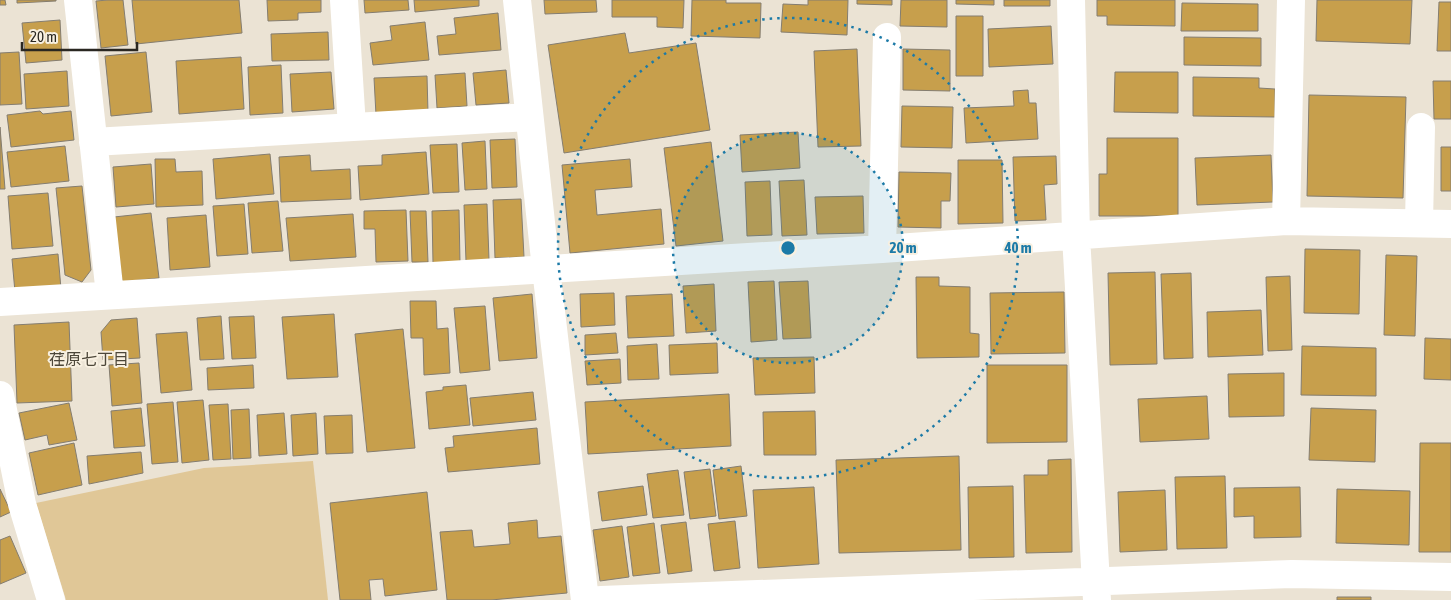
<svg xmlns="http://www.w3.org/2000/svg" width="1451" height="600" font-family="'Asap Condensed','Noto Sans JP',sans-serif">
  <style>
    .green { fill: #e0c797 }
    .building { fill: #c79f4c; stroke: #847d70 }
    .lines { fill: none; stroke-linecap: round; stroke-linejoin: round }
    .minor { stroke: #fff; stroke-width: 28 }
    .ring { fill: none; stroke: #1c7aa7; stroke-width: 2.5; stroke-dasharray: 2.5 5 }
    .labels { text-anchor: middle; stroke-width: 4; stroke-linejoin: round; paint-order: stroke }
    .neighbourhood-label { font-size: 16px; fill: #4d473a; stroke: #f8f0e1 }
    .centre { fill: #1c7aa7; stroke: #f8f0e1; stroke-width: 2.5 }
    .ring-label { font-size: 15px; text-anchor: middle; font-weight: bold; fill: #1c7aa7; stroke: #f8f0e1; stroke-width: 4; stroke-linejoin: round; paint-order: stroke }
  </style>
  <rect width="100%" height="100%" fill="#ebe3d4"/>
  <path class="green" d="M313,461L328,600H66L36,503L204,468Z"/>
  <path class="building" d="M0,0H5L6,5H0Z
    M17,0H56V1L17,3Z
    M108,0H123L128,45L101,48L96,1Z
    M132,0H239L242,33L136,44Z
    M267,0H321V12L298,13V20L268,21Z
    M364,0H408L409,10L365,13Z
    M414,0H479V6L415,12Z
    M544,0H596L597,12L545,14Z
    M612,0H684L683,28L657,27V17H612Z
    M692,0H726V3H761L760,38L691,36Z
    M808,0H848L847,35L781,32L783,4L808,5Z
    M857,0H892V5L857,4Z
    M901,0H947V27L900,26Z
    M956,0H994V5L956,4Z
    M1004,0H1050V6H1004Z
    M1097,0H1175V26L1107,25V16H1097Z
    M1317,0H1412L1410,44L1316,41Z
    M1439,2H1451V51H1437Z
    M1182,3L1258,4V31H1181Z
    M498,13L501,50L439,55L437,36L456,34L454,18Z
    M956,16H983V76H956Z
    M60,20L62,60L26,63L22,23Z
    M425,22L429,60L373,65L370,43L392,40L390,26Z
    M1051,26L1053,64L989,67L988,29Z
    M328,32L329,60L272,61L271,34Z
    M625,33L629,53L696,43L710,130L564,153L548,45Z
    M1184,37L1261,38V66L1184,65Z
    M857,49L861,146L818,147L814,51Z
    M903,49L950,50V91L903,90Z
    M19,52L22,104L0,105V53Z
    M146,52L152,112L111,116L105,56Z
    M241,57L244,109L179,114L176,61Z
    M281,65L283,113L250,115L248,67Z
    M506,70L509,103L476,105L473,73Z
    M67,71L69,106L26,109L24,74Z
    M331,72L334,109L292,112L290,74Z
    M1115,72H1178V113L1114,112Z
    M465,73L467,106L437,108L435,75Z
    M427,76L428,113L376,115L374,78Z
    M1193,77L1259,78V88L1275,89V117L1193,116Z
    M1433,81H1451V119H1434Z
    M1028,90L1029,103H1036L1038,139L966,143L964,108L1014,106L1013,91Z
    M1309,95L1406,97L1403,198L1307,196Z
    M902,106L953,107L952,148L901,147Z
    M40,111L43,114L71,111L74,140L11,147L7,115Z
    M0,127L5,189H0Z
    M798,132L800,168L742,172L740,135Z
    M1107,138H1178V216H1099V174H1107Z
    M515,139L517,187L492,188L490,140Z
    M485,141L487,189L465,190L462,143Z
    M711,142L723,241L676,246L664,148Z
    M457,144L459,192L433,193L430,145Z
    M65,146L69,181L11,187L7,152Z
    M1441,147H1451V191H1441Z
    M426,152L429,194L360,200L358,166L382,165V155Z
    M270,154L274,194L216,199L213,159Z
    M310,155L311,171L350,169L351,199L281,202L279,157Z
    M1271,155L1273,202L1197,205L1195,158Z
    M1056,156L1057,184L1044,185L1046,220L1015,221L1013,157Z
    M155,159H175L176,172L202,171L203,205L156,207Z
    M630,159L632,187L595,190L597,215L661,209L664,244L570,253L562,165Z
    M958,160H1002L1003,223L958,224Z
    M151,164L154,204L116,207L113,167Z
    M899,172L951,173L950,201H941V228L898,227Z
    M804,180L807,235L782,236L779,181Z
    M770,181L772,235L747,236L745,182Z
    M82,186L91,270L82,282L65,275L56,188Z
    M48,193L53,246L12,249L8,196Z
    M863,196L864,233L817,234L815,197Z
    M521,199L524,257L495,258L493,200Z
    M278,201L283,251L252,253L248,203Z
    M244,204L248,254L217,256L213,206Z
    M487,204L489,260L466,261L464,205Z
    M406,210L408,261L376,262L375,229H364V211Z
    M459,210L460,263H433L432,211Z
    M410,211H426L428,262H412Z
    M151,213L159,278L122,282L114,217Z
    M353,214L356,257L290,261L286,218Z
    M206,215L210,267L170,270L167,218Z
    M1305,249L1360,250L1359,314L1304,313Z
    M58,254L61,289L15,292L12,259Z
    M1386,255L1417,256L1415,336L1384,335Z
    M1155,272L1157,364L1110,365L1108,273Z
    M1191,273L1193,358L1164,359L1161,274Z
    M1290,276L1292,350L1268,351L1266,277Z
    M916,277H939V286L970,287V333L979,334V357L917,358Z
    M774,281L777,340L751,342L748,282Z
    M808,281L811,338L783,339L779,282Z
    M714,284L716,331L686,333L683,286Z
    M1064,292L1065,353L991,354L990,293Z
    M614,293L615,325L581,327L580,294Z
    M532,294L537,358L499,361L493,298Z
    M672,294L674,336L628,338L626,296Z
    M410,301H436L437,329L448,328L450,373L424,375L423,338H411Z
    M485,306L490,370L460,373L454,308Z
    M1261,310L1263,355L1208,357L1207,312Z
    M334,314L338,377L287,379L282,317Z
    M221,316L224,359L200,360L197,318Z
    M254,316L256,358L232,359L229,317Z
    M137,318L140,358L103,360L101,332L111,320Z
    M69,322L72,401L17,403L14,325Z
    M403,329L415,448L367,452L355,334Z
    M187,332L192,390L161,393L156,334Z
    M616,333L618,353L585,355V335Z
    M1425,338L1451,339V380L1424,379Z
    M717,343L718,373L670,375L669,345Z
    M657,344L659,379L628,380L627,346Z
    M1302,346L1376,348V396L1301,395Z
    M814,357L815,393L755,395L753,358Z
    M620,359L621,383L587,385L585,361Z
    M139,363L142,403L112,406L109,365Z
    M253,365L254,388L208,390L207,368Z
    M987,365H1067V442L987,443Z
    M1284,373V416L1229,417L1228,374Z
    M466,385L470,425L429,429L426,392L443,390V387Z
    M533,392L536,420L473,426L470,398Z
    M729,394L731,446L588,454L585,402Z
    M1207,396L1209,439L1140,442L1138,399Z
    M203,400L209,460L182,463L177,402Z
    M173,402L178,462L152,464L147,404Z
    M69,403L77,440L49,445L47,435L25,440L19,413Z
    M228,404L231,459L213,460L209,405Z
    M141,408L145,446L114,448L111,411Z
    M1311,408L1376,410L1375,462L1309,460Z
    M249,409L251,458L233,459L231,410Z
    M815,411L816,455H764L763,412Z
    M284,413L287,454L259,456L257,415Z
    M316,413L318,454L293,456L291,415Z
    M352,415L353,453L326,454L324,416Z
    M537,428L540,464L448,472L445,448L454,447L453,436Z
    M74,443L82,485L38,495L29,453Z
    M1420,443H1451V552H1419Z
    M141,452L143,473L89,484L87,456Z
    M959,456L961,550L839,553L836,460Z
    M1071,459L1072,552L1026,553L1024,475H1048V460Z
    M741,466L747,516L719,519L713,470Z
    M710,469L716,516L690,519L684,472Z
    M678,470L684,515L653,518L647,474Z
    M1225,476L1227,548L1177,549L1175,477Z
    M643,486L647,515L602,521L598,492Z
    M1013,486L1014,557L969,558L968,487Z
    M814,487L819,564L758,568L753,490Z
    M1300,487L1301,537L1254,538V516L1234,517V488Z
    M0,489L11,512L0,517Z
    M1337,489L1410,491L1409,545L1336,543Z
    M1165,490L1167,550L1120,552L1118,492Z
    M427,492L437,590L385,596L383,579L369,580L371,600H340L330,503Z
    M537,520L538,538L561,536L567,593L491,600H447L440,532L472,530L474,547L510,544L508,523Z
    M735,521L740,568L714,571L708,524Z
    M686,522L692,571L668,574L661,525Z
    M654,523L660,573L633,576L627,527Z
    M622,526L629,577L600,581L593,530Z
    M10,536L26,573L0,584V540Z
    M1337,597H1371V600H1337Z"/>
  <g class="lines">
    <path class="minor" d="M78,0L110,295
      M344,0L352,127
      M517,0L546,269L585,600
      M1071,0L1076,236L1097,600
      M93,142L529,117
      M1286,221L1291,0
      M1419,223L1421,127
      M882,249L887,37
      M0,302L882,249L1286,221L1451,224
      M0,395L22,504L51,600
      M601,600L1292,574L1451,577"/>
  </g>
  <circle cx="788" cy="248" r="115" fill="#1c7aa7" fill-opacity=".12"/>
  <g class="ring">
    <circle cx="788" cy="248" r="115"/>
    <circle cx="788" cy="248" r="230"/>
  </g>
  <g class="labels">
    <g class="neighbourhood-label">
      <text x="89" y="365">荏原七丁目</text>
    </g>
  </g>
  <circle cx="788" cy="248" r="8" class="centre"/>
  <g class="ring-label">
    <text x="903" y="253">20 m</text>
    <text x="1018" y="253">40 m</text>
  </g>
  <path d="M22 42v8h115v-8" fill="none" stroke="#2a2721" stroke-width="2.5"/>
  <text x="30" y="42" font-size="15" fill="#2a2721" stroke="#f8f0e1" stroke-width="4" paint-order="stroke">20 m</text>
</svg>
